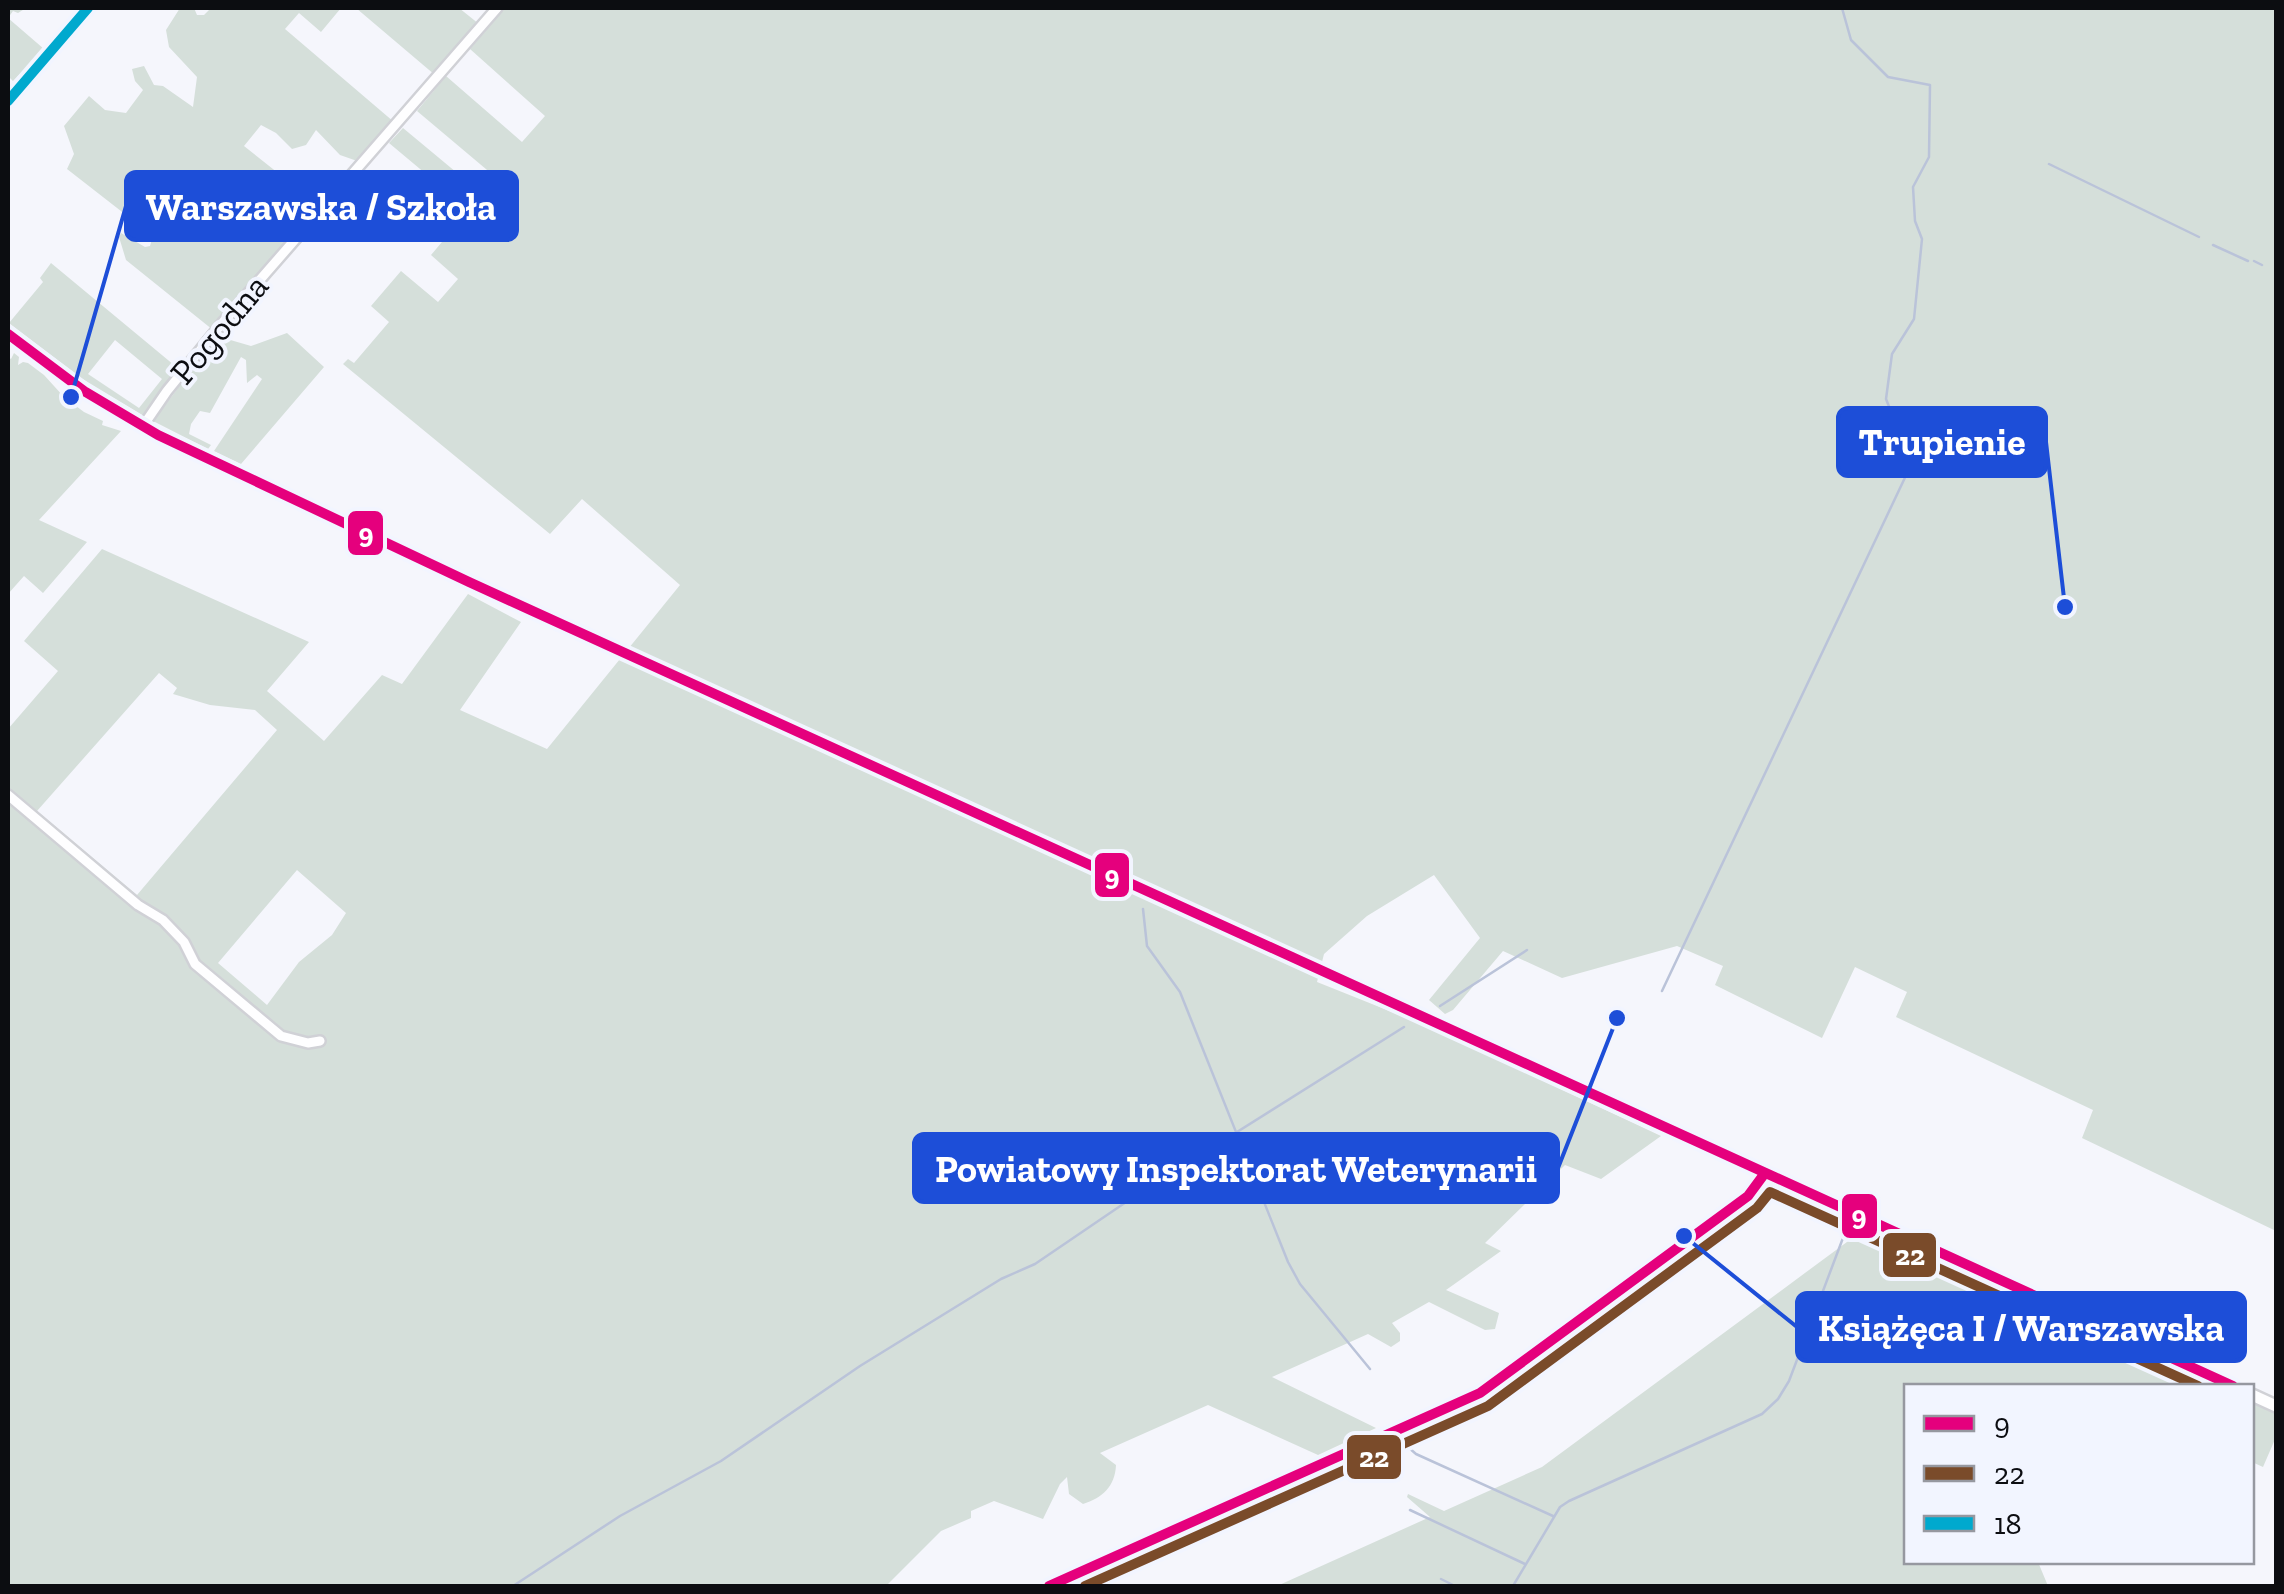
<svg xmlns="http://www.w3.org/2000/svg" width="2284" height="1594" font-family="'Zilla Slab',serif">
  <style>
    .green { fill: #d5dfda; fill-rule: evenodd }
    .lines { fill: none; stroke-linecap: round; stroke-linejoin: round }
    .stream { stroke: #bac3d9; stroke-width: 2.5 }
    .minor-casing { stroke: #d0d1d6; stroke-width: 14 }
    .tertiary-casing { stroke: #d0d1d6; stroke-width: 16 }
    .minor { stroke: #fefeff; stroke-width: 9 }
    .tertiary { stroke: #fefeff; stroke-width: 11 }
    .bus-1-casing { stroke: #f2f5ff; stroke-width: 18 }
    .bus-2-casing { stroke: #f2f5ff; stroke-width: 18 }
    .bus-3-casing { stroke: #f2f5ff; stroke-width: 18 }
    .bus-1 { stroke: #e5007d; stroke-width: 10 }
    .bus-2 { stroke: #7a4b2a; stroke-width: 10 }
    .bus-3 { stroke: #00a9ce; stroke-width: 10 }
    .labels { text-anchor: middle; stroke-width: 8; stroke-linejoin: round; paint-order: stroke }
    .street-label { font-size: 35px; fill: #0c0d11; stroke: #f2f5ff }
    .leader { fill: none; stroke: #1d4ed8; stroke-width: 4 }
    .callout-dot { fill: #1d4ed8; stroke: #f2f5ff; stroke-width: 4 }
    .callout { fill: #1d4ed8; stroke: #1d4ed8; stroke-width: 4 }
    .callout-label { font-size: 38px; text-anchor: middle; font-weight: bold; fill: #fff }
    .line-badge { stroke: #f2f5ff; stroke-width: 4 }
    .badge-label { font-size: 28px; text-anchor: middle; font-weight: bold; fill: #fff }
  </style>
  <rect width="100%" height="100%" fill="#f5f6fc"/>
  <path class="green" d="M8,8H26L18,13L13,11L8,18L44,49L13,81L8,76Z
    M180,8H194L197,15H204L211,8H341L321,32L299,13L285,29L394,122L360,162L340,155L316,130L306,145L292,149L276,133L261,125L244,146L302,192L311,209L316,212L213,330L126,260L119,237L121,233L145,247L150,246L153,236L67,169L74,154L64,126L89,96L105,110L126,113L143,90L135,81L132,69L144,66L154,85L163,86L193,107L197,77L169,47L166,30Z
    M356,8H459L479,24L435,75Z
    M505,8H2276V1231L2082,1138L2093,1110L1896,1017L1907,992L1855,967L1822,1038L1715,985L1723,966L1677,946L1562,978L1503,951L1453,1010L1445,1014L1429,1000L1480,938L1434,875L1367,916L1324,954L1317,982L1422,1024L1661,1136L1601,1179L1565,1165L1485,1243L1501,1251L1446,1290L1499,1313L1495,1329L1485,1330L1429,1302L1392,1323L1400,1333V1341L1391,1347L1368,1334L1272,1377L1376,1428L1318,1455L1208,1405L1100,1453L1116,1465C1115,1487 1102,1498 1083,1504L1069,1494L1067,1477L1060,1484L1043,1519L994,1501L971,1511V1518L941,1531L886,1586H8V729L58,671L24,641L102,549L309,642L267,691L324,741L382,675L402,684L468,594L521,622L460,710L547,749L680,585L582,499L550,534L343,364L348,359L354,363L389,322L371,306L401,271L438,302L458,279L431,255L469,210L389,143L403,128L480,192L493,175L417,111L446,76L522,142L545,116L470,49ZM159,673L177,688L173,694L210,705L255,710L277,730L137,895L37,811ZM297,870L346,913L332,935L299,962L267,1005L218,963Z
    M51,263L180,370L144,416L81,378L9,323L43,282L40,278ZM115,340L162,379L139,408L88,374Z
    M287,333L324,367L241,464L214,451L262,379L257,375L247,383L246,360L241,357L210,413L200,411L191,424L189,434L211,445L208,449L153,421L213,342L227,339L251,346Z
    M14,353L19,357L18,365L23,362L28,363L44,375L64,397L84,412L103,421L102,425L121,431L39,520L87,542L43,593L24,576L8,594V357L11,359Z
    M1870,1225L2232,1386H1906V1562H2038L2048,1586H1277L1430,1517L1407,1497L1408,1494L1444,1511L1542,1467Z
    M2252,1395L2276,1407V1437L2263,1467L2252,1462Z"/>
  <g class="lines">
    <path class="stream" d="M2049,164L2199,237
      M2213,245L2248,261
      M2254,261L2262,265
      M1143,909L1147,946L1180,992L1288,1262L1300,1284L1370,1369
      M1662,991L1919,448L1898,429L1886,399L1892,354L1914,319L1922,239L1915,221L1913,187L1929,157L1930,85L1888,77L1851,40L1842,8
      M1440,1006L1527,950
      M1404,1436L1408,1447L1416,1454L1553,1516
      M1410,1510L1525,1564
      M1441,1579L1455,1586
      M513,1586L620,1516L721,1461L860,1366L1001,1279L1035,1264L1132,1198L1404,1027
      M1513,1586L1560,1507L1569,1501L1762,1414L1778,1399L1789,1381L1849,1222"/>
    <defs>
      <path id="minor" d="M8,101L88,8
        M143,426L167,391L224,321L497,8
        M8,795L138,905L163,920L184,942L195,964L281,1036L308,1043L320,1041
        M1049,1586L1480,1393L1748,1196L1765,1173"/>
      <path id="tertiary" d="M8,334L84,391L158,435L469,582L2233,1386
        M2252,1395L2276,1406"/>
    </defs>
    <use href="#minor" class="minor-casing"/>
    <use href="#tertiary" class="tertiary-casing"/>
    <use href="#minor" class="minor"/>
    <use href="#tertiary" class="tertiary"/>
    <defs>
      <path id="bus-1" d="M8,334L84,391L158,435L469,582L2233,1386
        M1049,1586L1480,1393L1748,1196L1765,1173"/>
      <path id="bus-2" d="M1085,1586L1488,1406L1757,1208L1770,1192L2198,1386"/>
      <path id="bus-3" d="M8,101L88,8"/>
    </defs>
    <use href="#bus-1" class="bus-1-casing"/>
    <use href="#bus-2" class="bus-2-casing"/>
    <use href="#bus-3" class="bus-3-casing"/>
    <use href="#bus-1" class="bus-1"/>
    <use href="#bus-2" class="bus-2"/>
    <use href="#bus-3" class="bus-3"/>
  </g>
  <g class="labels">
    <g class="street-label">
      <text transform="translate(219 329) rotate(-50)" y="12">Pogodna</text>
    </g>
  </g>
  <path class="leader" d="M71 397L126 206M2065 607L2046 442M1617 1018L1558 1168M1684 1236L1797 1327"/>
  <g class="callout-dot">
    <circle cx="71" cy="397" r="10"/>
    <circle cx="2065" cy="607" r="10"/>
    <circle cx="1617" cy="1018" r="10"/>
    <circle cx="1684" cy="1236" r="10"/>
  </g>
  <g class="callout">
    <rect x="126" y="172" width="391" height="68" rx="10"/>
    <rect x="1838" y="408" width="208" height="68" rx="10"/>
    <rect x="914" y="1134" width="644" height="68" rx="10"/>
    <rect x="1797" y="1293" width="448" height="68" rx="10"/>
  </g>
  <g class="callout-label">
    <text x="321" y="220">Warszawska / Szkoła</text>
    <text x="1942" y="455">Trupienie</text>
    <text x="1236" y="1182">Powiatowy Inspektorat Weterynarii</text>
    <text x="2021" y="1341">Książęca I / Warszawska</text>
  </g>
  <g class="line-badge">
    <rect x="346" y="509" width="39" height="48" rx="10" fill="#e5007d"/>
    <rect x="1093" y="851" width="38" height="48" rx="10" fill="#e5007d"/>
    <rect x="1840" y="1192" width="39" height="48" rx="10" fill="#e5007d"/>
    <rect x="1881" y="1231" width="57" height="48" rx="10" fill="#7a4b2a"/>
    <rect x="1345" y="1433" width="58" height="48" rx="10" fill="#7a4b2a"/>
  </g>
  <g class="badge-label">
    <text x="366" y="543">9</text>
    <text x="1112" y="885">9</text>
    <text x="1859" y="1225">9</text>
    <text x="1910" y="1265">22</text>
    <text x="1374" y="1467">22</text>
  </g>
  <rect width="2284" height="1594" fill="none" stroke="#0c0d11" stroke-width="20"/>
  <rect x="1904" y="1384" width="350" height="180" fill="#f2f5ff" stroke="#9698a0" stroke-width="2.5"/>
  <rect x="1924" y="1416" width="50" height="15" fill="#e5007d" stroke="#9698a0" stroke-width="2.5"/>
  <text x="1994" y="1434" font-size="30" fill="#0c0d11">9</text>
  <rect x="1924" y="1466" width="50" height="15" fill="#7a4b2a" stroke="#9698a0" stroke-width="2.5"/>
  <text x="1994" y="1484" font-size="30" fill="#0c0d11">22</text>
  <rect x="1924" y="1516" width="50" height="15" fill="#00a9ce" stroke="#9698a0" stroke-width="2.5"/>
  <text x="1994" y="1534" font-size="30" fill="#0c0d11">18</text>
</svg>
